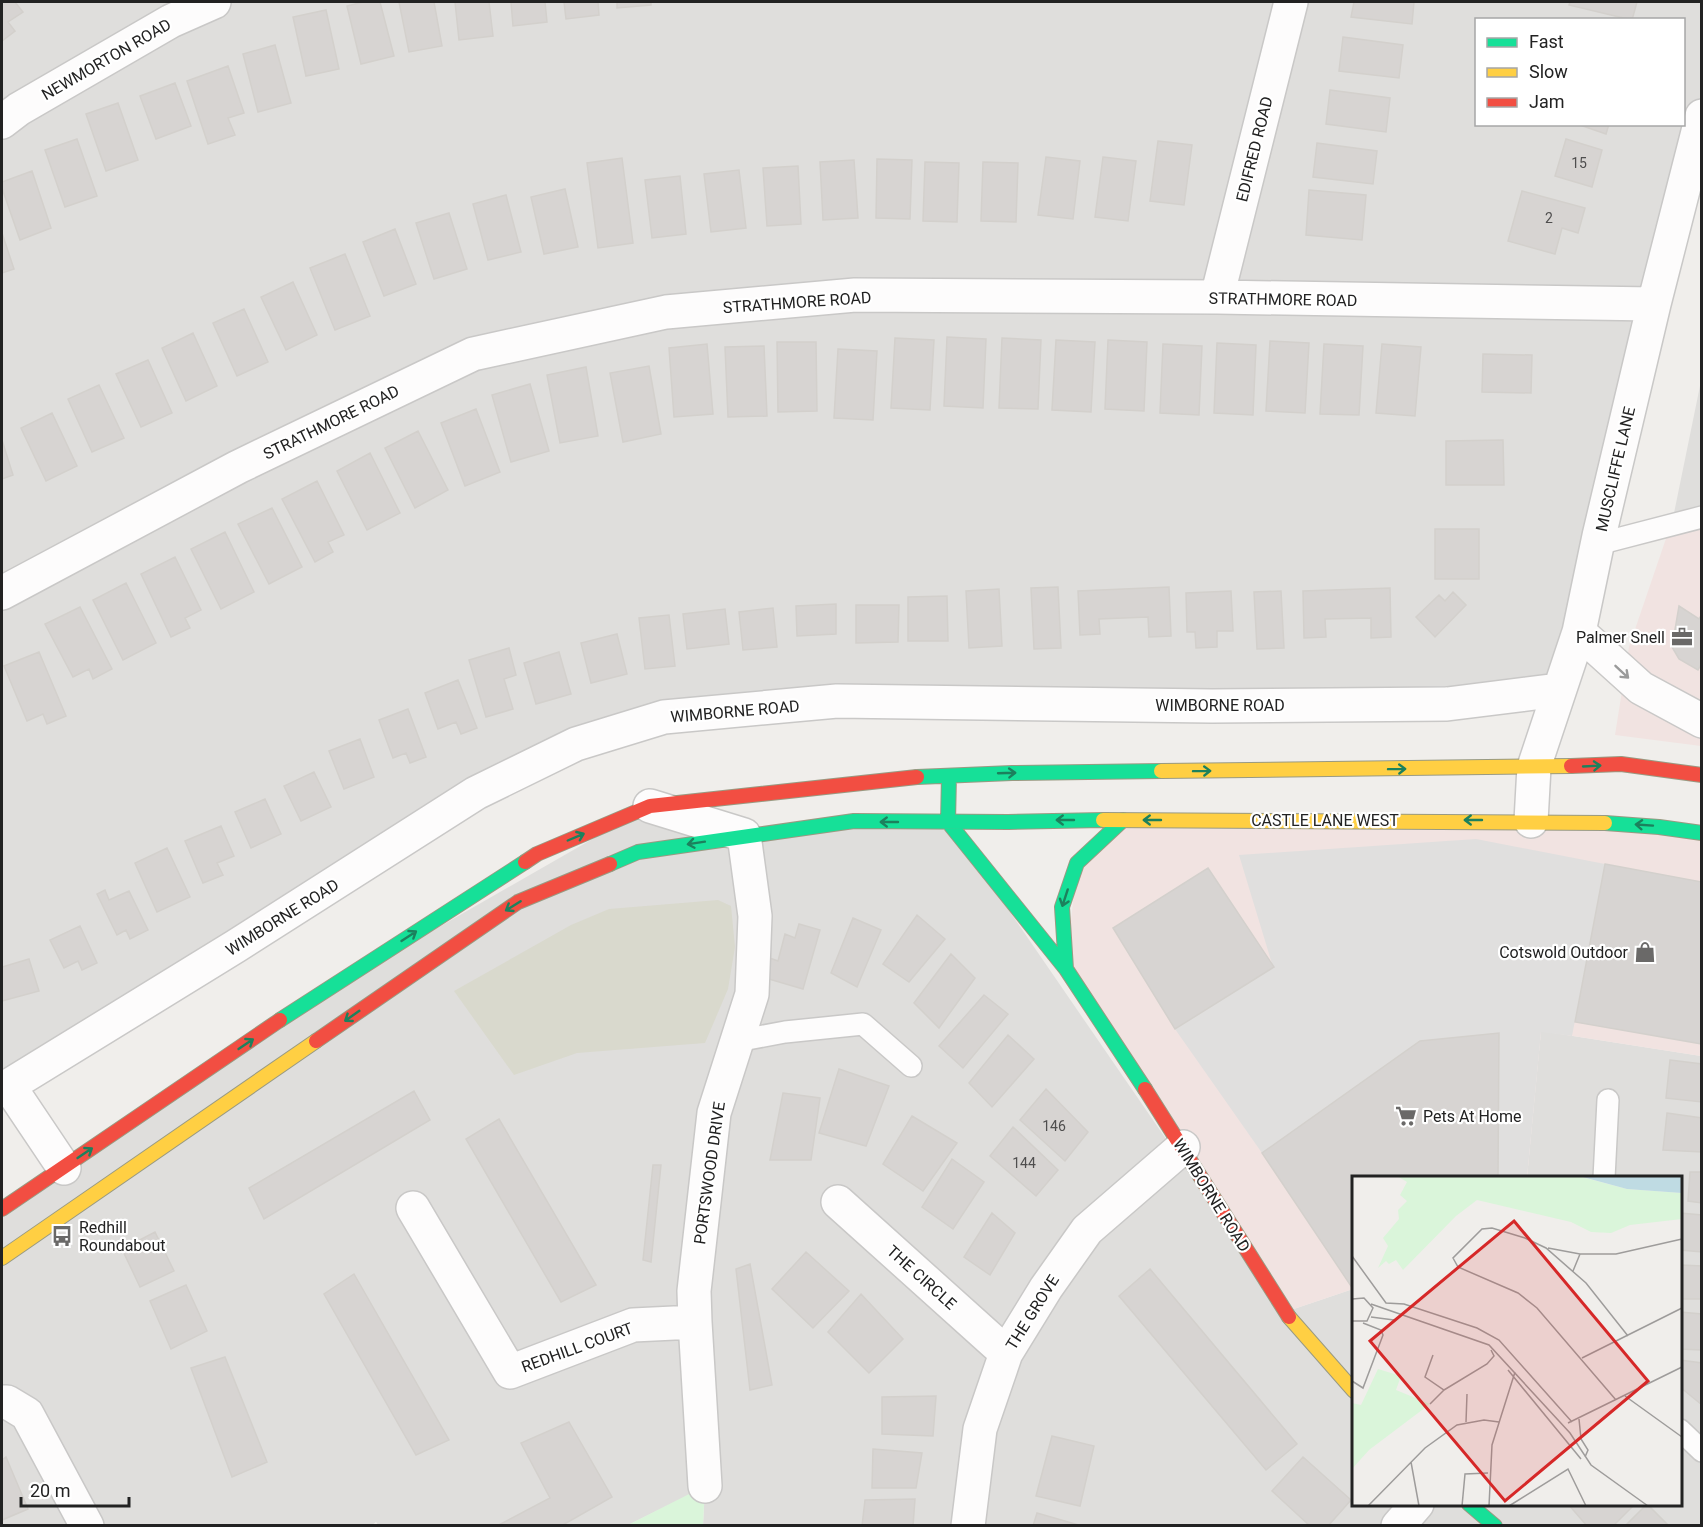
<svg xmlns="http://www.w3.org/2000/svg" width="1703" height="1527" font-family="Roboto,sans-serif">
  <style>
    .residential { fill: #dfdedc; fill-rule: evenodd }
    .commercial { fill: #f1e3e1 }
    .construction { fill: #d9d9cd }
    .park { fill: #daf5da }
    .parking { fill: #e0dfde }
    .building { fill: #d7d4d2; stroke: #d3d0cc; stroke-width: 1.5 }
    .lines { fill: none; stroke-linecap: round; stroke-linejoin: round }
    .lane-casing { stroke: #c9c8c7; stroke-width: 24 }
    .street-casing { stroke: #c9c8c7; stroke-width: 36 }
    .fast-casing { stroke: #999a82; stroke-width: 16 }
    .slow-casing { stroke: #999a82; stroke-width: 16 }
    .jam-casing { stroke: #999a82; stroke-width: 16 }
    .lane { stroke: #fdfcfc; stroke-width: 21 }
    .street { stroke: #fdfcfc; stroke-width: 33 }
    .fast { stroke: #16e098; stroke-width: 14 }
    .slow { stroke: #ffcf43; stroke-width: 14 }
    .jam { stroke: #f24e42; stroke-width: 14 }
    .oneway { stroke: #9a9a9a }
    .oneway2 { stroke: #1c815d }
    .labels { text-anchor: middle; stroke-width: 4.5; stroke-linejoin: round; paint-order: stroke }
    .number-label { font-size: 14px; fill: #4f4e4e }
    .street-label { font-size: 16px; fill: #222; stroke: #fff }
    .poi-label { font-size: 16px; fill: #222; stroke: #fff; text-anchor: end }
    .inset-road { fill: none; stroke: #9e9c9b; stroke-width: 1.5 }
    .view { fill: #d62828; fill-opacity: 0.15; stroke: #d62828; stroke-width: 3 }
    .inset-edge { fill: none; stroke: #222; stroke-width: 3 }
  </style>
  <rect width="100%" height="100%" fill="#f0eeeb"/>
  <path class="residential" d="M2,2H1701V116L1558,690L837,701L576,744L2,1090ZM1476,20H1684V124H1476Z
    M1701,381V511L1673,518Z
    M650,806L744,835L948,822L1285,1312L1353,1289L1354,1504H1680V1178L1527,1177L1541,1031L1701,1056V1525L703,1526L705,1487L628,1525L379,1526L376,1522L371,1526H2V1209L298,1008Z"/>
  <path class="commercial" d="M1701,511V746L1615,735L1629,647L1673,518Z
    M1123,820L1701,833V1056L1541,1031L1527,1177L1354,1178L1353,1289L1285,1312L1066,969L1077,863Z"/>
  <path class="construction" d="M718,900L731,906L735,947L728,989L705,1043L577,1053L514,1075L454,991L571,925L609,909Z"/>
  <path class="park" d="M705,1486L703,1525H628Z"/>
  <path class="parking" d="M1476,839L1605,864L1572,1036L1541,1032L1527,1177H1498V1033L1262,1153L1175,1029L1273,967L1239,855Z"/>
  <path class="building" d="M2,2H15L23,12L8,22L15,31L2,41Z
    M363,2H380L394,56L361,64L347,6Z
    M399,2H434L442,46L409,52Z
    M455,2H489L493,36L459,40Z
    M511,2H545L547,22L513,26Z
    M564,2H598L599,15L566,19Z
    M617,2H651V5L617,8Z
    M1354,2H1414L1412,24L1351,17Z
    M1570,2H1637L1632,20L1569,5Z
    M326,10L339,69L306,76L293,17Z
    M1343,37L1403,45L1399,78L1339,71Z
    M275,45L291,103L258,112L243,54Z
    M228,66L244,113L228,118L235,135L208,144L187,81Z
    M175,83L191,126L156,139L140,96Z
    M1330,90L1390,98L1386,132L1326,124Z
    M118,103L138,160L106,171L86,114Z
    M1577,124H1609L1606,134Z
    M77,139L97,196L65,207L45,150Z
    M1566,139L1602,150L1592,187L1555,176Z
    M1158,141L1192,145L1184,205L1150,201Z
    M1317,143L1377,151L1373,184L1313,177Z
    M1046,157L1080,161L1073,219L1038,215Z
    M1103,157L1136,161L1128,221L1095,217Z
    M622,158L633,243L598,248L587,163Z
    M877,159L912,160L910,219L876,218Z
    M854,160L858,218L823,220L820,162Z
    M925,162L959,163L957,222L923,221Z
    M983,162L1018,163L1016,222L981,221Z
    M798,166L801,224L767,226L763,168Z
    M739,170L746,228L711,232L704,174Z
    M32,171L51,228L20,240L2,188V182Z
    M680,176L686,234L652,238L645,180Z
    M565,189L578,247L544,254L531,197Z
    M1309,190L1366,195L1362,240L1306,235Z
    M1522,191L1585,208L1578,233L1562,228L1555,254L1508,241Z
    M506,195L521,252L488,260L473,204Z
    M449,213L467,269L434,279L416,223Z
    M395,229L416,284L384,296L363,242Z
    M2,233L14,269L2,273Z
    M345,254L370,316L335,330L310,268Z
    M293,282L317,335L286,350L261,297Z
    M244,309L268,362L237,376L213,323Z
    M193,333L217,386L186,401L162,348Z
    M947,337L986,339L983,408L944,406Z
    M895,338L934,340L930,410L891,408Z
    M1002,338L1041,340L1038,409L999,408Z
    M1056,340L1095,342L1091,412L1052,410Z
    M1108,340L1147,342L1144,411L1105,409Z
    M1270,341L1309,343L1305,413L1266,411Z
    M777,342H816L817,411L778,412Z
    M1217,343L1256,345L1253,415L1214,413Z
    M707,344L713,414L674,417L669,348Z
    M1163,344L1202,346L1199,415L1160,413Z
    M1324,344L1363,346L1359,415L1320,414Z
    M1382,344L1421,347L1415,416L1376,413Z
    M764,346L767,416L728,417L725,347Z
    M838,349L877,351L873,420L834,418Z
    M1483,354L1532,355L1531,393L1482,392Z
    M148,360L172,413L141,427L116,374Z
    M649,366L661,434L623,442L610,373Z
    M586,367L598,436L560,443L547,375Z
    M530,384L549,451L511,462L492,395Z
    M99,385L124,438L92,452L68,399Z
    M476,409L500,472L465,486L441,423Z
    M52,413L77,466L46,481L21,428Z
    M418,431L448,490L415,508L385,448Z
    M2,440L13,475L2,479Z
    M1503,440L1504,485H1446V441Z
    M370,453L400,513L367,530L337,471Z
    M317,481L344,535L328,542L333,552L315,562L282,499Z
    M272,508L302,567L269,584L238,524Z
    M1435,529H1479V579H1435Z
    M225,532L254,592L221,609L191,549Z
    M175,557L201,610L185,618L190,628L171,637L141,574Z
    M126,583L156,643L123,660L93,600Z
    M1058,587L1061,648L1034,649L1031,588Z
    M1169,587L1171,636L1149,637L1148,617L1099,619L1100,634L1080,635L1078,591Z
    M1390,588L1391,637L1371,638V618L1325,619L1326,637L1304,638L1303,591Z
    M999,589L1002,646L969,648L966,591Z
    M1231,591L1233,631H1217V647L1196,648L1195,632H1187L1186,593Z
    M1281,591L1284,648L1257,649L1254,592Z
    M1453,592L1466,605L1435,637L1416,617L1439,595L1445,601Z
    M947,596L948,641H908V597Z
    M836,604V634L797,636L796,606Z
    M856,605H899L898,642L856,643Z
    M1679,606L1699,619L1702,614V663L1698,670L1679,659L1672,647Z
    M80,607L112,669L93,679L89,669L73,677L45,624Z
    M773,608L777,647L743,650L739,612Z
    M725,609L729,644L687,649L683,614Z
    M669,615L675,666L645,669L639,618Z
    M617,634L627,674L591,683L581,643Z
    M509,648L516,675L504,679L513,709L486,717L469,660Z
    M39,652L66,716L47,724L43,714L27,721L4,666Z
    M559,652L571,694L536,704L524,663Z
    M458,680L477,728L461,734L456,722L438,729L425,693Z
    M408,709L426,757L410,763L406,753L393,758L379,720Z
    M360,739L374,777L344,789L329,751Z
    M314,772L331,807L301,821L284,786Z
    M265,799L281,834L251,848L235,812Z
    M221,826L234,856L217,863L223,875L203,883L185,841Z
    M167,848L190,897L157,912L135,863Z
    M1605,864L1702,882V1044L1575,1022Z
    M1208,868L1274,967L1175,1029L1113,928Z
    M105,890L109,900L129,891L148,930L130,939L126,930L117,935L97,894Z
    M917,915L945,939L909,982L883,964Z
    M853,918L881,930L857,987L831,973Z
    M799,924L820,930L803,989L762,977L767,957L778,961L785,934L795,938Z
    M80,926L97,963L82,970L78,961L64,968L50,940Z
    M951,954L975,978L939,1028L914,1003Z
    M29,959L39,991L2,1001V967Z
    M984,995L1008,1014L963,1068L939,1046Z
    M1499,1033L1498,1178H1354L1353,1289L1262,1153L1420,1041Z
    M1008,1035L1034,1059L992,1107L969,1083Z
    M1670,1060L1702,1064V1102L1666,1098Z
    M839,1069L889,1086L866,1146L819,1133Z
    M1046,1089L1088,1132L1065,1161L1020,1120Z
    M414,1091L430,1120L264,1219L249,1188Z
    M783,1093L820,1098L811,1160H770Z
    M1667,1113L1702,1118V1152L1663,1150Z
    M912,1116L957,1143L923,1191L883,1164Z
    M499,1119L596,1285L561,1302L466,1139Z
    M1013,1127L1058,1170L1036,1196L990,1156Z
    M952,1159L984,1182L953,1229L922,1207Z
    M653,1165H661L651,1262L643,1260Z
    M1690,1172H1702V1203L1688,1201Z
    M992,1213L1015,1233L990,1275L964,1257Z
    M1680,1213L1702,1215V1252L1680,1250Z
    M155,1232L174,1271L140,1287L122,1249Z
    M806,1252L849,1291L813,1328L772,1289Z
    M750,1264L772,1385L750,1390L736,1269Z
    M1680,1265L1702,1266V1299H1680Z
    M1150,1269L1297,1444L1266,1470L1119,1296Z
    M354,1274L449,1440L416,1455L324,1294Z
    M186,1285L207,1331L171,1349L150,1301Z
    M861,1294L903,1339L869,1373L828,1332Z
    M1680,1312L1702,1314V1350L1680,1349Z
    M225,1357L267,1462L232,1477L191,1368Z
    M1680,1360L1702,1363V1405L1680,1387Z
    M936,1396L933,1436L882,1434V1397Z
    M569,1422L612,1497L561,1526H497L550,1498L521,1443Z
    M1052,1436L1094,1446L1080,1506L1036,1496Z
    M873,1449L922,1453L916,1488H872Z
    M6,1457L28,1509L2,1520V1460Z
    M1303,1457L1351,1500L1328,1526H1310L1272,1491Z
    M915,1499L913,1526H862L865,1500Z
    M1568,1504H1635L1613,1526H1587Z
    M1647,1504L1669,1526H1625Z
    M1037,1513L1082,1526H1033Z"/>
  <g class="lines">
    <defs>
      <path id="lane" d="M1598,544L1702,517
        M737,1041L785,1032L863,1024L911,1066
        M1604,1178L1608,1100
        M1680,1430L1702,1451"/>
      <path id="street" d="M2,122L19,109L171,21L214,2
        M1217,297L1291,2
        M2,593L238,467L473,354L666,312L855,295L1217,297L1654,304
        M1579,632L1641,688L1702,721
        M1531,821L1534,767L1579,632L1599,536L1654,304L1702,116
        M9,1086L64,1168
        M2,1090L236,946L476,793L576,744L664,717L837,701L1212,706L1447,704L1558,690
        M838,1202L1006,1353
        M413,1208L510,1372L633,1325L695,1322L694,1291L714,1113L752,994L755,916L744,835L650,806
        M695,1322L705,1486
        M2,1402H7L27,1414L87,1526
        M968,1526L980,1429L1006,1353L1046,1288L1087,1230L1183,1147
        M1398,1526L1417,1504"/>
      <path id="fast" d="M949,776L948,822L1066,969L1145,1089
        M917,777L1012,773L1161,771
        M1605,823L1659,827L1702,833
        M610,864L638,852L854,821L1008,822L1103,820
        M1066,969L1062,907L1077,863L1123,820
        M280,1020L525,862
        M1469,1504L1495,1526"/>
      <path id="slow" d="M1161,771L1571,766
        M1103,820L1605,823
        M2,1258L316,1041
        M1289,1317L1354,1391"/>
      <path id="jam" d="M1571,766L1621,764L1702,775
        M525,862L537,854L650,806L917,777
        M316,1041L518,902L610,864
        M1145,1089L1289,1317
        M2,1209L280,1020"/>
    </defs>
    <use href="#lane" class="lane-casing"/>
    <use href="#street" class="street-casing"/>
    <use href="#fast" class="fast-casing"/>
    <use href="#slow" class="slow-casing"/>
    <use href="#jam" class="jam-casing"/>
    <use href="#lane" class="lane"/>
    <use href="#street" class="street"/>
    <use href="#fast" class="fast"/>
    <use href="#slow" class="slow"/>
    <use href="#jam" class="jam"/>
  </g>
  <defs><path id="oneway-shaft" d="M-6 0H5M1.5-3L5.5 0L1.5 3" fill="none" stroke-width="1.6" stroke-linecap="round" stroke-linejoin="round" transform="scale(1.5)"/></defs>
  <use class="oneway" href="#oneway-shaft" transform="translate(1622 672) rotate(43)"/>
  <g class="oneway2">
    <use href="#oneway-shaft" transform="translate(1592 766) rotate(-3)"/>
    <use href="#oneway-shaft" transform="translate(1397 769) rotate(-1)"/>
    <use href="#oneway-shaft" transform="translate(1202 771) rotate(-1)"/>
    <use href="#oneway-shaft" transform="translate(1007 773) rotate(-2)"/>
    <use href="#oneway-shaft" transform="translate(1065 820) rotate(-180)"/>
    <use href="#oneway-shaft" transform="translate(1152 820) rotate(-180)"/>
    <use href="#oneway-shaft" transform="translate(1473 820) rotate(-180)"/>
    <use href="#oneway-shaft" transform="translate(889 822) rotate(-180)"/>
    <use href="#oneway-shaft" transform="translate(1644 825) rotate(-176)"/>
    <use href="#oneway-shaft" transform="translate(576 837) rotate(-23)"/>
    <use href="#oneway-shaft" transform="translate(696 843) rotate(171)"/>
    <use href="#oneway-shaft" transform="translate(1065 898) rotate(108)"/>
    <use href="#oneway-shaft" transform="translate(513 906) rotate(148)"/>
    <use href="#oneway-shaft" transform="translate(409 936) rotate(-33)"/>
    <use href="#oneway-shaft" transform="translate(352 1016) rotate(145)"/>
    <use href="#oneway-shaft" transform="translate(246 1044) rotate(-34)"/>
    <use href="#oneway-shaft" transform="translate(85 1153) rotate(-34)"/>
  </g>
  <defs>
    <symbol id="office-bare" viewBox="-9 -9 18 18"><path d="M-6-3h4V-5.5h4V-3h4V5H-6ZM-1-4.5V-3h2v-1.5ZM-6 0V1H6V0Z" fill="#6a6968" stroke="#fff" stroke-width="2.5" paint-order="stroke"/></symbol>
    <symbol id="shop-bare" viewBox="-9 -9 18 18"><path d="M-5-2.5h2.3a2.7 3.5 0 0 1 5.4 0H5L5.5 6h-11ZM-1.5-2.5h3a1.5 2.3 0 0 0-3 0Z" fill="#6a6968" stroke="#fff" stroke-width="2.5" paint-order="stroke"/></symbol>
    <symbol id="supermarket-bare" viewBox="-9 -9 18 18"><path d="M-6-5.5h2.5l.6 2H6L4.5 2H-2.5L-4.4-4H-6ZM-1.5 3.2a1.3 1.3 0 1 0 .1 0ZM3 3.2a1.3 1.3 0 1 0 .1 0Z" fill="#6a6968" stroke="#fff" stroke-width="2.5" paint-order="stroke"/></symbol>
    <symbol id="bus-bare" viewBox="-9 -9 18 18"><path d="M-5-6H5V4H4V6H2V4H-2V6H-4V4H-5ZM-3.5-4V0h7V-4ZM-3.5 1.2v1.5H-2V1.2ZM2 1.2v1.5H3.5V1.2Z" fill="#6a6968" stroke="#fff" stroke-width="2.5" paint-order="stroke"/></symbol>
  </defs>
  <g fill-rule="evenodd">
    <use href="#office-bare" x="1667" y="622" width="30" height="30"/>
    <use href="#shop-bare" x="1630" y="937" width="30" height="30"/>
    <use href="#supermarket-bare" x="1391" y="1101" width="30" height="30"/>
    <use href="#bus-bare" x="47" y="1221" width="30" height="30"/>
  </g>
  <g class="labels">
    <g class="number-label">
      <text x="1579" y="168">15</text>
      <text x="1549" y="223">2</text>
      <text x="1054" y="1131">146</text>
      <text x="1024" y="1168">144</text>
    </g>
    <g class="street-label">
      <text transform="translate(106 59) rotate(-30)" y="6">NEWMORTON ROAD</text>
      <text transform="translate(1254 149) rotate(-76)" y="6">EDIFRED ROAD</text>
      <text transform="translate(1283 299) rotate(1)" y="6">STRATHMORE ROAD</text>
      <text transform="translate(797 302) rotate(-4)" y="6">STRATHMORE ROAD</text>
      <text transform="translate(331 422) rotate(-26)" y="6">STRATHMORE ROAD</text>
      <text transform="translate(1615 469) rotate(-77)" y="6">MUSCLIFFE LANE</text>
      <text x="1220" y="711">WIMBORNE ROAD</text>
      <text transform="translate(735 711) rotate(-5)" y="6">WIMBORNE ROAD</text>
      <text x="1325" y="826">CASTLE LANE WEST</text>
      <text transform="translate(282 917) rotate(-32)" y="6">WIMBORNE ROAD</text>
      <text transform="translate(709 1173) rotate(-82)" y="6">PORTSWOOD DRIVE</text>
      <text transform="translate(1212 1195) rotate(58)" y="6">WIMBORNE ROAD</text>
      <text transform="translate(922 1277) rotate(42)" y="6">THE CIRCLE</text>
      <text transform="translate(1032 1312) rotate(-58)" y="6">THE GROVE</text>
      <text transform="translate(577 1347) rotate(-20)" y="6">REDHILL COURT</text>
    </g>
    <g class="poi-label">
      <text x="1665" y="643">Palmer Snell</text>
      <text x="1628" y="958">Cotswold Outdoor</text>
      <text x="1423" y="1122" text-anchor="start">Pets At Home</text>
      <text x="79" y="1233" text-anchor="start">Redhill<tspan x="79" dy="18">Roundabout</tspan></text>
    </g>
  </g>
  <g transform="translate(1352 1176)">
    <rect width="330" height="330" fill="#f0eeeb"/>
    <path d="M45,0H226L275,13L330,17V43L278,49L259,57L239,56L219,46L125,24L104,40L51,94L44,84L37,88L34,85L26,92L36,70L31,62L47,43L46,34L55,25L48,19L55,6ZM26,193L49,200L44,214L78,228L17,274L0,293V227L9,229Z" fill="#daf5da"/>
    <path d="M227,0H330V17L275,13Z" fill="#bfdbe3"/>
    <path class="inset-road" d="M196,72L228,78H264L330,63M0,80L34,127L52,128L125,152L147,164L220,246M221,95L228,78M0,123L12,122L21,132L15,145H0M19,128L137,169L218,257L239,289L296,330M19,141L42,144M81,179L73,201L92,214L135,188L142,180L139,174M230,182L330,132M156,194L229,283M0,205L11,212L31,159L29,154L11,147M273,220L330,261M264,224L185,132L166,117L106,91L101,82L130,53L140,52L173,62L194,72L234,107L276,160M78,228L92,214M227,243L229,263L236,274L233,281M114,246L115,218M216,247L330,191M59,286L67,330M16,330L73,272L105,249L132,244L147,246M110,330L113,298L136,297M137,330L140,269L163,196M157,330L216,293L234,330"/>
    <path class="view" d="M162,45L296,205L153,325L18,165Z"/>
    <rect width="330" height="330" class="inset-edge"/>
  </g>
  <rect width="1703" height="1527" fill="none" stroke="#222222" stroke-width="6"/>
  <rect x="1475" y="18" width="210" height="108" fill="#ffffff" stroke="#a7a7a7" stroke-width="1.5"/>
  <rect x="1487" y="38" width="30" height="9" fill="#16e098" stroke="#a7a7a7" stroke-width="1.5"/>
  <text x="1529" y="48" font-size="18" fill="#222222">Fast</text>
  <rect x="1487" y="68" width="30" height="9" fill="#ffcf43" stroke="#a7a7a7" stroke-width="1.5"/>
  <text x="1529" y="78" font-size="18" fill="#222222">Slow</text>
  <rect x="1487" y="98" width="30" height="9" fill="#f24e42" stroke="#a7a7a7" stroke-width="1.5"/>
  <text x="1529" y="108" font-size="18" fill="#222222">Jam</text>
  <path d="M21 1497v9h108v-9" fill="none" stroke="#222222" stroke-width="3"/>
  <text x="30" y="1497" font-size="18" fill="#222222" stroke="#ffffff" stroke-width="4.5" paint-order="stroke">20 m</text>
</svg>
